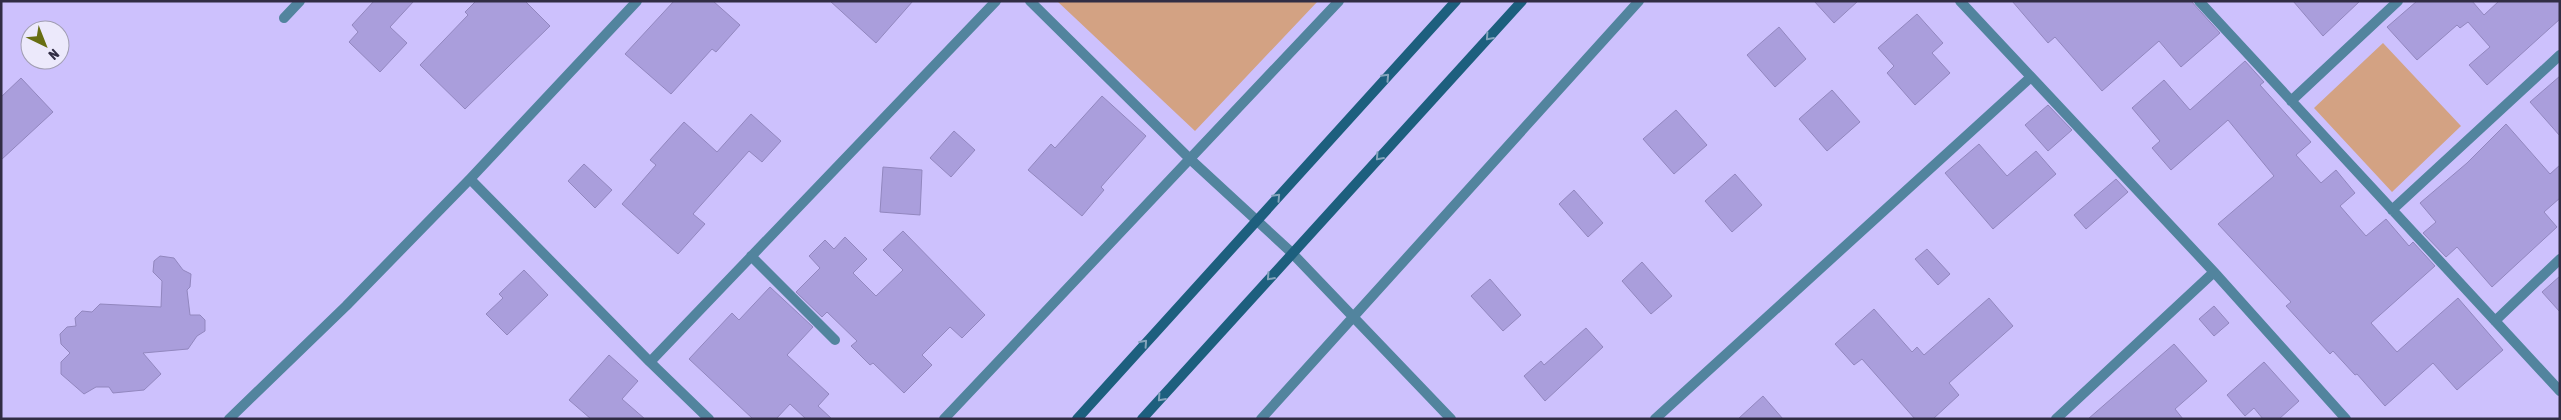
<svg xmlns="http://www.w3.org/2000/svg" width="2561" height="420" font-family="'Asap Condensed',sans-serif">
  <style>
    .green { fill: #d3a283 }
    .building { fill: #aa9edc; stroke: #9287bf }
    .lines { fill: none; stroke-linecap: round; stroke-linejoin: round }
    .minor { stroke: #52849e; stroke-width: 10 }
    .secondary { stroke: #1d5f7e; stroke-width: 10 }
    .oneway { stroke: #84a4bc }
  </style>
  <rect width="100%" height="100%" fill="#cdc1fd"/>
  <path class="green" d="M1057,1H1318L1195,131Z
    M2383,43L2461,126L2392,192L2314,108Z"/>
  <path class="building" d="M374,1H414L390,27L407,43L380,72L349,42L358,32L352,25Z
    M476,1H525L550,26L465,109L420,65L468,15L465,12Z
    M674,1H713L740,25L716,52L712,49L671,94L625,54Z
    M830,1H913L876,43Z
    M1814,1H1858L1834,23Z
    M2012,1H2191L2220,33L2181,67L2159,41L2102,91L2055,37L2048,43Z
    M2293,1H2360L2323,36Z
    M2417,1H2472L2484,15L2499,1H2560V19L2487,85L2469,65L2490,47L2468,22L2460,28L2457,25L2417,60L2387,27Z
    M1917,14L1943,43L1932,53L1950,73L1915,105L1887,73L1894,66L1878,48Z
    M1779,27L1806,59L1775,87L1747,55Z
    M2245,61L2264,82L2260,85L2311,142L2296,155L2321,183L2336,170L2355,193L2340,206L2366,236L2386,219L2409,246L2413,242L2435,266L2371,323L2397,352L2458,298L2503,350L2457,390L2433,363L2385,406L2357,374L2355,375L2333,351L2330,354L2286,306L2291,302L2218,224L2274,176L2228,120L2171,170L2152,148L2160,141L2132,108L2164,80L2190,110Z
    M2560,76V136L2530,102Z
    M21,78L53,112L1,160V97Z
    M1832,90L1860,122L1827,151L1799,119Z
    M1102,96L1146,136L1101,187L1104,190L1082,216L1028,170L1051,144L1055,148Z
    M2048,105L2072,130L2048,151L2025,125Z
    M1676,110L1707,145L1674,174L1643,139Z
    M751,114L781,141L762,162L749,151L693,214L705,224L678,254L622,204L656,165L650,160L684,122L717,152Z
    M2506,124L2550,174L2560,165V198L2544,212L2557,227L2492,287L2457,247L2446,257L2423,233L2436,222L2420,203L2467,163Z
    M954,131L975,150L951,177L930,158Z
    M1979,144L2007,176L2036,151L2056,174L1993,229L1945,173Z
    M584,164L612,190L595,208L568,181Z
    M883,167L922,170L920,215L880,212Z
    M1735,174L1762,205L1732,232L1705,201Z
    M2116,179L2128,192L2086,229L2074,215Z
    M1574,190L1603,223L1588,237L1559,204Z
    M903,231L985,315L962,338L950,327L922,355L932,365L904,393L873,363L870,365L851,346L857,341L827,312L822,317L796,292L820,268L809,256L825,240L834,249L845,237L867,259L853,273L876,296L903,270L883,250Z
    M1927,249L1950,274L1938,285L1915,259Z
    M160,256L174,258L183,270L191,274L190,287L187,290L190,315H200L205,320V331L197,336L188,349L143,353L161,374L144,390L113,393L109,387H96L84,394L61,374V362L70,353L61,344L60,334L67,327L76,326L75,318L82,311L92,312L100,304L161,307L162,281L153,272L154,261Z
    M1642,262L1672,296L1651,314L1622,281Z
    M524,270L548,295L507,335L486,314L503,298L499,294Z
    M2560,276V312L2542,292Z
    M1490,279L1521,315L1503,331L1471,296Z
    M770,287L813,327L787,355L829,394L818,406L832,419H806L790,404L776,419H753L689,359L732,313L739,320Z
    M1989,298L2013,326L1949,383L1959,395L1933,419H1915L1862,359L1854,365L1835,344L1874,309L1912,352L1917,347L1924,355Z
    M2214,306L2229,323L2214,336L2199,319Z
    M1586,328L1603,347L1545,401L1524,376L1541,361L1544,365Z
    M2174,344L2207,381L2175,409L2183,419H2088Z
    M609,355L638,381L622,399L645,419H591L569,400Z
    M2264,362L2299,401L2279,419H2263L2254,408L2245,416L2227,395Z
    M1763,396L1783,419H1738Z"/>
  <g class="lines">
    <path class="minor" d="M1030,1L1190,159L1292,253L1451,419
      M1960,1L2214,272L2346,419
      M2199,1L2560,391
      M284,18L300,1
      M2291,101L2398,1
      M470,179L650,362L709,419
      M2392,210L2560,55
      M751,256L835,340
      M2495,321L2560,259
      M650,362L996,1
      M229,419L346,306L470,179L637,1
      M944,419L1339,1
      M1261,419L1639,1
      M1655,419L2031,77
      M2056,419L2214,272"/>
    <path class="secondary" d="M1077,419L1456,1
      M1142,419L1522,1"/>
  </g>
  <defs><path id="oneway-chevron" d="M-2-3.5L2.5 0L-2 3.5" fill="none" stroke-width="1.6" stroke-linecap="round" stroke-linejoin="round" transform="scale(1.25)"/></defs>
  <g class="oneway">
    <use href="#oneway-chevron" transform="translate(1489 37) rotate(132)"/>
    <use href="#oneway-chevron" transform="translate(1386 77) rotate(-47)"/>
    <use href="#oneway-chevron" transform="translate(1379 157) rotate(132)"/>
    <use href="#oneway-chevron" transform="translate(1277 197) rotate(-47)"/>
    <use href="#oneway-chevron" transform="translate(1270 277) rotate(132)"/>
    <use href="#oneway-chevron" transform="translate(1144 343) rotate(-48)"/>
    <use href="#oneway-chevron" transform="translate(1161 398) rotate(132)"/>
  </g>
  <rect width="2561" height="420" fill="none" stroke="#312d44" stroke-width="5"/>
  <g transform="translate(45 45) rotate(137)"><circle r="24" fill="#ece9fb" stroke="#a19eb2"/>
  <path d="M0-4L9 19L0 12L-9 19Z" fill="#686e12"/>
  <text y="-8" font-size="14" font-weight="bold" text-anchor="middle" fill="#312d44">N</text>
  </g>
</svg>
